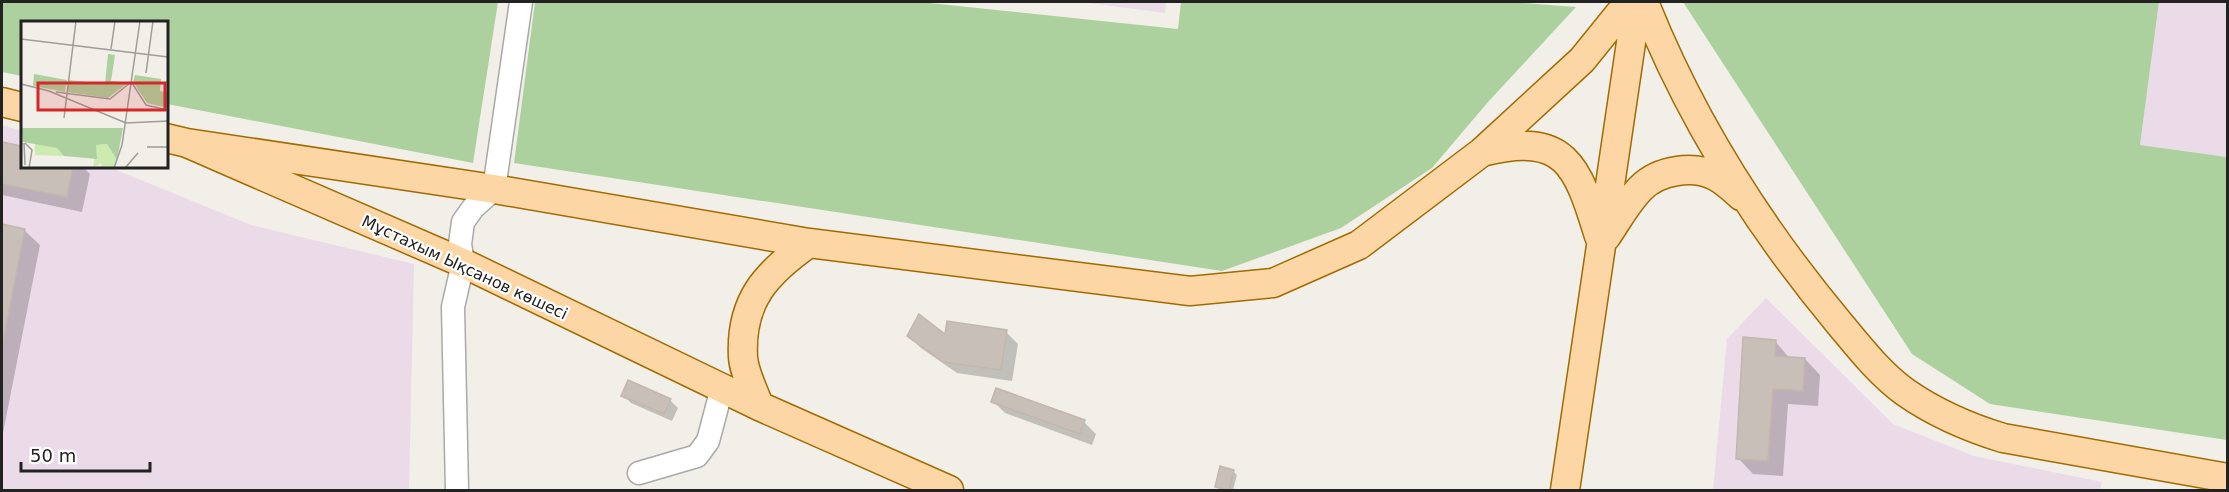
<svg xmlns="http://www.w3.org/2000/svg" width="2229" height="492" font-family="'DejaVu Sans',sans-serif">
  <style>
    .industrial { fill: #ebdbe8 }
    .forest { fill: #add19e }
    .shadow { fill: #0003 }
    .building { fill: #c7bfb8; stroke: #c4b6ab; stroke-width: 1.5 }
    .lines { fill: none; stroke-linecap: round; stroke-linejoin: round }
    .minor-casing { stroke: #a9a9a9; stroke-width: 25 }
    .major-casing { stroke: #a06b00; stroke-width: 31 }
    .minor { stroke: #fff; stroke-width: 22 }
    .major { stroke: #fcd6a4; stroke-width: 28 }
    .labels { text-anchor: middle; stroke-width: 4.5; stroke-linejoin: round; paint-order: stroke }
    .street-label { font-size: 16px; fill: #222; stroke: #fff }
    .inset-road { fill: none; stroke: #9f9d99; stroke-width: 1.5 }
    .view { fill: #d62828; fill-opacity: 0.15; stroke: #d62828; stroke-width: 3 }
    .inset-edge { fill: none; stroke: #222; stroke-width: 3 }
  </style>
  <rect width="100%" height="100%" fill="#f2efe9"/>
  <path class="industrial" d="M1081,2H1166L1165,13Z
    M2159,2H2227V157L2140,145Z
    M2,125L22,131V166L109,167L251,225L414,264L409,490H2Z
    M1766,298L1893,424L1974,456L2102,482L2100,490H1713L1727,339Z"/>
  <path class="forest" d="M2,2H498L473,163L167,104L166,22H22V76L2,72Z
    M535,2H920L1178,29L1181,2H1510L1576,7L1488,102L1432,168L1341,228L1222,271L514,163Z
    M1683,2H2159L2140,145L2227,157V440L1990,404L1912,354Z"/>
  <path class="shadow" d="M2,144L22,148V166H82L90,174L82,212L2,195Z
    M2,226L24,230L40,245L2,438Z
    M1006,332L1018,344L1012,381L957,373L921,348L909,336L946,337Z
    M1775,341L1790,359H1805L1820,375L1818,406L1788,404L1783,476L1753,474L1738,458Z
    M623,395L670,400L678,408L672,421L631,403Z
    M993,401L1084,422L1096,434L1092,445L1005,413Z
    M1233,471L1237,475L1233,490H1220L1216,486Z"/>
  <path class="building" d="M2,142L22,146V166H73L67,197L2,184Z
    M2,224L25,229L2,347Z
    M919,314L945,334L947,321L1007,330L1001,370L943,362L907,336Z
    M1743,337L1776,340L1775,356L1805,358L1803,391L1773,389L1768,461L1736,459Z
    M628,380L671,399L664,414L621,396Z
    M996,388L1085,420L1080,434L991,402Z
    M1220,466L1234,470L1229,490L1215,487Z"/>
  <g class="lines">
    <defs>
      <path id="minor" d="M639,473L697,456L708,441L722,388
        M457,490L453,307L463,263L460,244L463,222L473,208L494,189L521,2"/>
      <path id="major" d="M1644,2C1690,118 1759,227 1839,323C1859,347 1879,373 1905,392C1935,413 1967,427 2003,438L2228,478
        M2,102L22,107
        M166,138L187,143L463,263L759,406L949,490
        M187,143L494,189L809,243L1190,291L1273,283L1359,245L1482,152L1582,60L1629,2
        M1482,152C1566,131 1577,165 1599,236
        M1606,237C1617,221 1627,202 1641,188C1659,170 1693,165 1715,176C1725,181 1733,189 1741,196
        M759,406C754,391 744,373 743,357C740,301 766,273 809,243
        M1565,490L1637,2"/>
    </defs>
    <use href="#minor" class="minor-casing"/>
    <use href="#major" class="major-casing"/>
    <use href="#minor" class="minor"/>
    <use href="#major" class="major"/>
  </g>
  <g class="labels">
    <g class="street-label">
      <text transform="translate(465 267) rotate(25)" y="6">Мұстахым Ықсанов көшесі</text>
    </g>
  </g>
  <g transform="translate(21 21)">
    <rect width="147" height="147" fill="#f2efe9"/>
    <path d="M14,122L36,127L43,135L14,134ZM86,123L96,139L92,147H81L80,142L72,147L75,124Z" fill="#cdebb0"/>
    <path d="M87,33L94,34L90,60L107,62L87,77L46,71L48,59L84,63ZM13,53L46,59L44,71L12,65ZM114,54L140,58L139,70L147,71V87L126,82L112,61ZM0,107H102L96,139L86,123L75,124L76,138L43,135L36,127L2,121Z" fill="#add19e"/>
    <path class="inset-road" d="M0,18L147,36M90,28L94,0M125,52L132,0M111,62L125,84L147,89M0,63L28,70L105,102L147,100M35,71L89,78L109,62M43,97L55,0M0,121V144M3,122L4,144M4,122L11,129L8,147M126,126H147M93,147L101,124L119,0M104,147L117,132"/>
    <path class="view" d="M17,62H144V89H17Z"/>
    <rect width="147" height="147" class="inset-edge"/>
  </g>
  <rect width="2229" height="492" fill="none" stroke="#222222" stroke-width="6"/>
  <path d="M21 462v9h129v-9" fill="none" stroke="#222222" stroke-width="3"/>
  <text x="30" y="462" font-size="18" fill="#222222" stroke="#ffffff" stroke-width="4.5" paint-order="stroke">50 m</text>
</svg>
